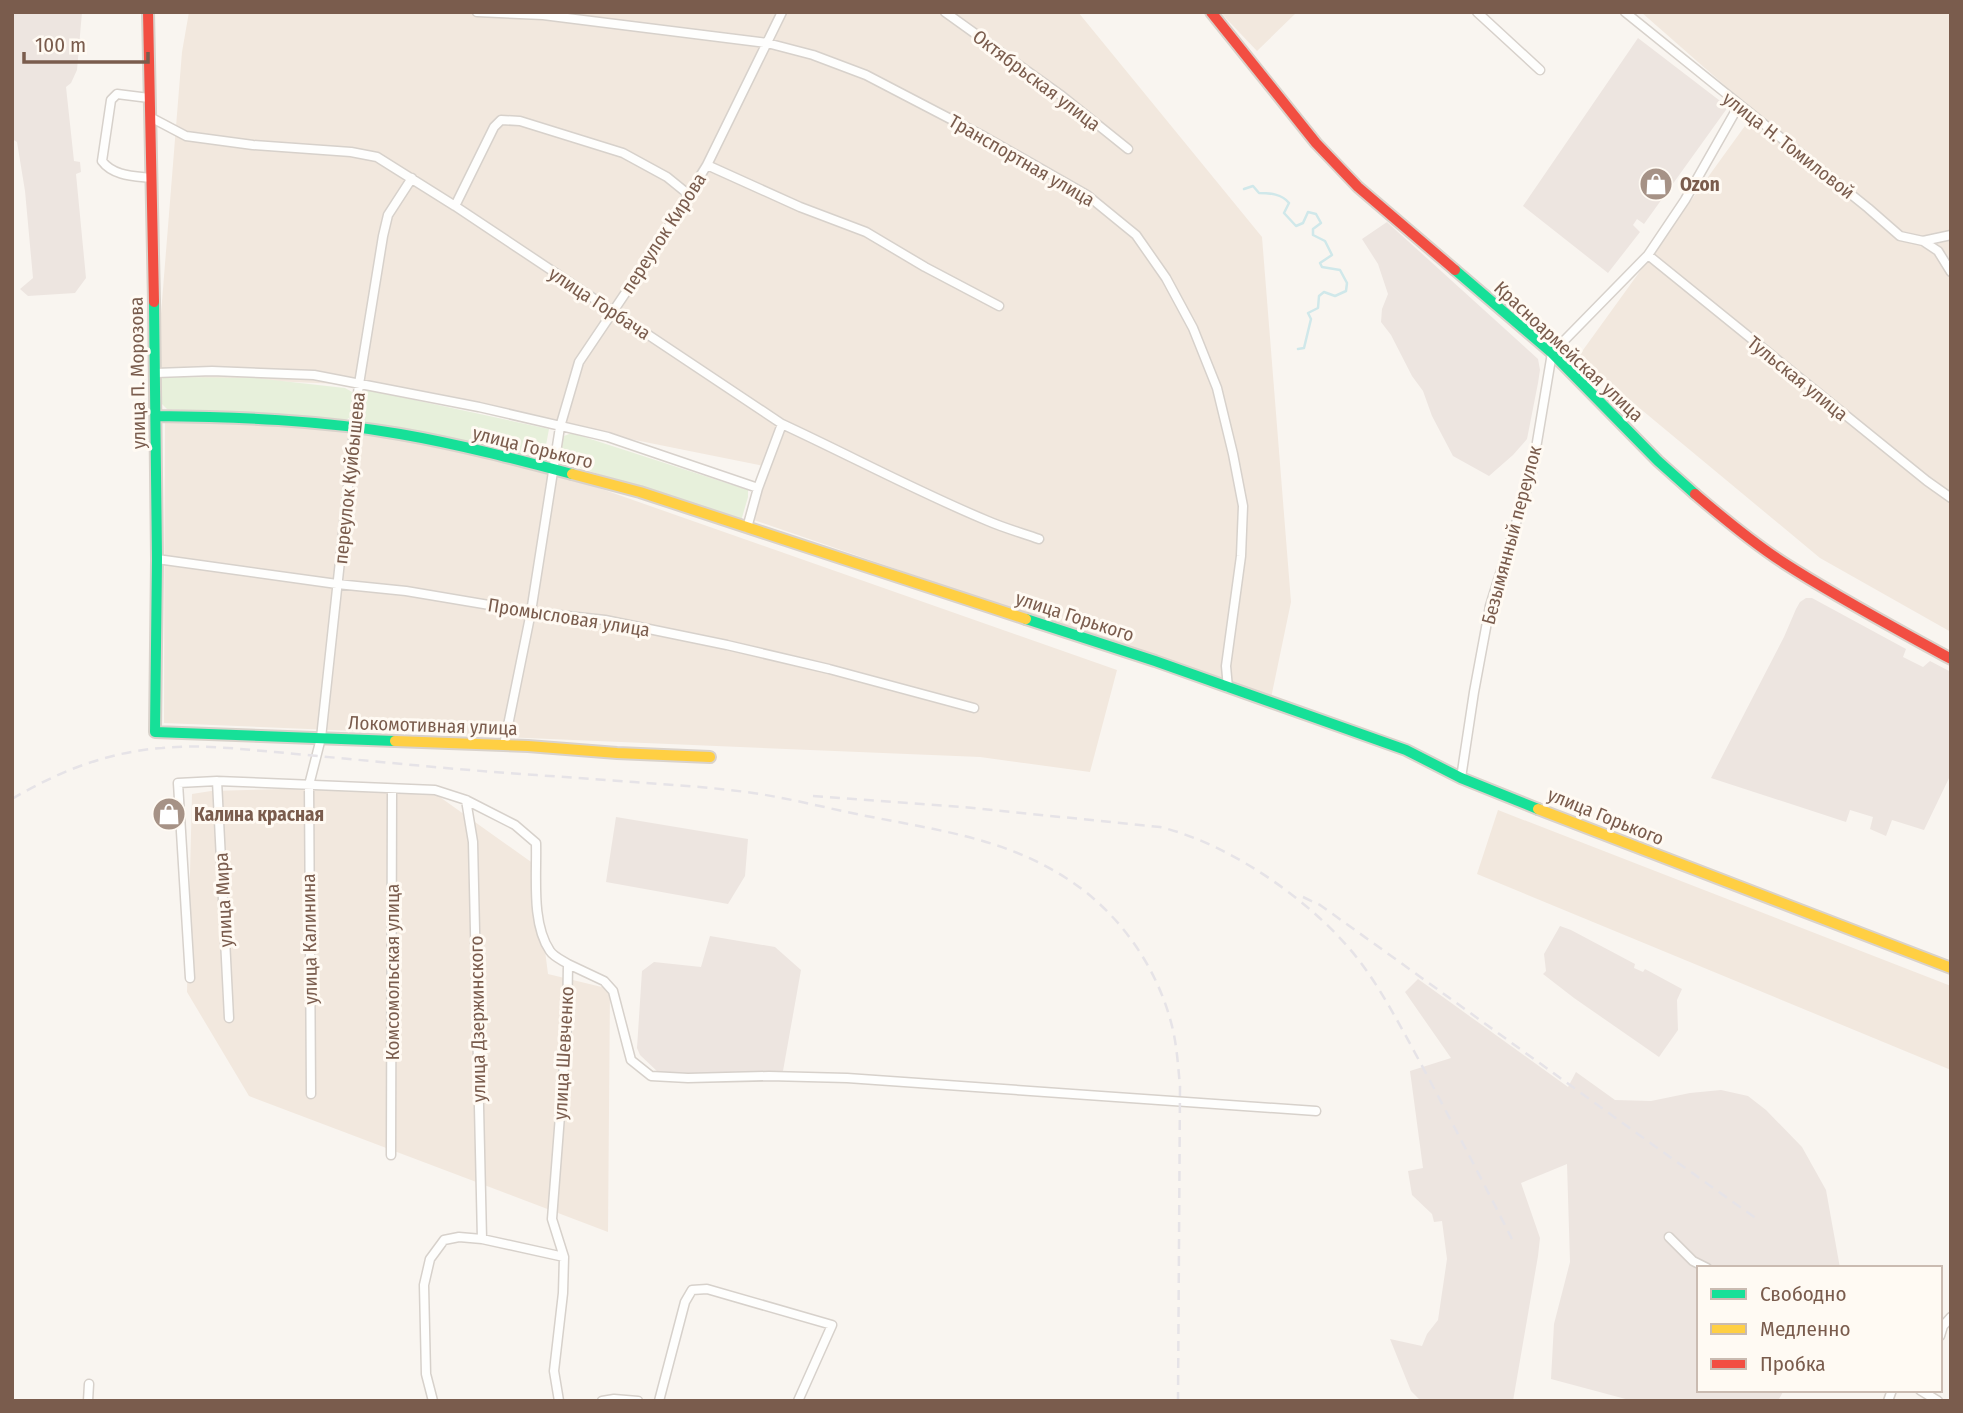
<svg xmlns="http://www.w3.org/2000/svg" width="1963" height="1413" font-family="'Fira Sans Condensed',sans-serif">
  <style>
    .residential { fill: #f2e8de }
    .industrial { fill: #ede5e0 }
    .green { fill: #e7f0db }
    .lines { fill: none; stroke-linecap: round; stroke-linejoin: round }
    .stream { stroke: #d0e8ea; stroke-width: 2.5 }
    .street-casing { stroke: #d7d1cb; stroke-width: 11 }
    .fast-casing { stroke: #d9d2cb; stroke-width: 14 }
    .slow-casing { stroke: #d9d2cb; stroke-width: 14 }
    .jam-casing { stroke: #d9d2cb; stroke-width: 14 }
    .street { stroke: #fefefd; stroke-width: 8 }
    .fast { stroke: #16e098; stroke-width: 10 }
    .slow { stroke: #ffcf43; stroke-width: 10 }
    .jam { stroke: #f24e42; stroke-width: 10 }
    .rail { stroke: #e6e3e7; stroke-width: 2.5; stroke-dasharray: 10 7; stroke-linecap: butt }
    .labels { text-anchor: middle; stroke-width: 6; stroke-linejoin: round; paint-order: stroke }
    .street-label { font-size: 19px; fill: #7a5c4d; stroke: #fffaf3 }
    .poi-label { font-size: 19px; font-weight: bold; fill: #7a5c4d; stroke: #fffaf3; text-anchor: start }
  </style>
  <rect width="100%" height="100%" fill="#f9f5f0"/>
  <path class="residential" d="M189,12H1078L1262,237L1291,602L1271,698L751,519L764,466L362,385L156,376L182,52Z
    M1220,12H1297L1257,51Z
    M1641,12H1951V632L1820,558L1578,357L1755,112Z
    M165,419L354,430L559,474L1117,670L1090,772L980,757L164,723Z
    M423,785L534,864L548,974L610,989L608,1232L249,1096L187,992L192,794L211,791Z
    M1498,810L1951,986V1070L1477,874Z"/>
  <path class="industrial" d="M12,12H82L77,70L71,83L66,87L74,161L80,162L81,172L76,174L86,278L75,293L28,296L20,289L33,278L25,191L17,142L12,139Z
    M1638,38L1728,107L1644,224L1637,219L1633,225L1640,232L1608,273L1523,206Z
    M1387,222L1538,359L1540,370L1538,383L1527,439L1513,455L1489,476L1453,456L1432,416L1423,391L1412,376L1391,335L1381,322L1382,309L1388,294L1378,264L1362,239Z
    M1806,598H1812L1906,649L1903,657L1923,667L1930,661L1951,672V774L1924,830L1892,820L1886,836L1870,829L1873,817L1850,810L1846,822L1711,778L1784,637L1796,609L1800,602Z
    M616,817L748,839L745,876L728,904L606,882Z
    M1560,926L1571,930L1635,964L1634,968L1643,972L1645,969L1682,989L1677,1000L1678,1030L1659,1057L1574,998L1543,974L1546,971L1544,954Z
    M710,936L775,947L801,970L783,1071L773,1073H659L640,1055L637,1048L642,971L654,962L701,967Z
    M1418,979L1568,1087L1576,1072L1615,1100L1651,1101L1690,1093L1721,1090L1748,1096L1766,1110L1802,1147L1826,1190L1840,1268H1699V1390H1784L1778,1401H1633L1551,1379L1554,1324L1570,1262L1567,1164L1521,1183L1540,1238L1538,1256L1513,1401H1421L1411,1391L1390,1339L1422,1346L1427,1334L1438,1320L1447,1259L1442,1221L1434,1222L1432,1214L1412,1195L1408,1171L1423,1168L1410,1071L1451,1058L1405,992Z"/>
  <path class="green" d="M164,377L255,378L345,388L354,393L350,417L346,420L167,409L160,402V380Z
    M368,390L549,429L543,461L492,447L361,422L359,418L362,395Z
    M572,433L748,490V497L741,521L562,462C558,452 560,446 564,436Z"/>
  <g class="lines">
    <path class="stream" d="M1244,189L1253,186L1259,193C1270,193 1282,194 1289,203L1284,213L1296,226L1303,223L1308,212L1316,214L1321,223L1313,229V235L1325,241L1332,255L1320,263L1322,267L1340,270L1347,283L1346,291L1335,296L1324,292L1319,296L1318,308L1308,313L1311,319L1304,348L1298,349"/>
    <defs>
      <path id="street" d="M477,12L543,15L767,43L813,55L866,75L985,137L1087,195L1136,235L1166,278L1193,328L1217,388L1233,454L1243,506L1241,556L1226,666L1228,688
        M945,12L1062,96L1128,149
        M1477,12L1540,70
        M1625,12L1868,208L1900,236L1923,241L1938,251L1951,272
        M149,98L117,94L111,100L102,161C113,176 134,176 151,178
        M150,117L186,136L253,145L351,152L377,157L455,206L782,424C851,456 918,492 988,521C1004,528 1022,533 1039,539
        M707,165L800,207L866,232L925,267L999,306
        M455,206L494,127L501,120L520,121L623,153L667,177L688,194
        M1923,241L1951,235
        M1648,255L1927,481L1951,498
        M156,373L212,371L314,375L479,407L608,437L758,488
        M747,528L758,488L782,424
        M157,559L337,584L406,591L531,612L605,620L727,645L829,669L974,708
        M504,745L531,612L560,427L579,362L655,249L707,165L782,12
        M1461,778L1474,692L1490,606L1532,472L1552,353L1648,255L1685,200L1739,105
        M217,781L229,1018
        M466,800L473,842L482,1239
        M568,964L604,981L613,991L631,1060L651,1076L688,1078L769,1076L847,1078L1316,1111
        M190,978L178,783L217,781L435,790L466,800L515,825L536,843C537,876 531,923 550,951C554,957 562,960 568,964L567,1025L552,1219L564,1257
        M311,1094L309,785L321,738L359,384L383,236L388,215L412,178
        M391,1155L392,789
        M1669,1237L1693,1261L1707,1268
        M1940,1336L1943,1326L1951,1317
        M1920,1390L1938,1401
        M88,1401L89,1384
        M433,1401L426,1374L424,1285L430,1259L444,1240L459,1237L482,1239L564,1257L563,1293L554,1371L559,1401
        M602,1401L614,1399L638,1401
        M659,1401L685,1302L692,1290L707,1289L832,1325L798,1401
        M1888,1401L1892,1390"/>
      <path id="fast" d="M1455,270L1552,353L1658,461L1695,494
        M154,302L157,559L155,732L395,741
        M156,416C238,417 320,420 400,434C458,444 515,459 572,474
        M1026,619L1155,661L1406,750L1461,778L1538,809"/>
      <path id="slow" d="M572,474L640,492L1026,619
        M395,741L528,746L617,753L710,757
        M1538,809L1951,968"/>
      <path id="jam" d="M148,12L154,302
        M1211,12L1316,143L1358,187L1455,270
        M1695,494C1723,518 1753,543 1784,563C1838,598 1895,628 1951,659"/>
    </defs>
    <use href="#street" class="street-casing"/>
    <use href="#fast" class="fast-casing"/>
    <use href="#slow" class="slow-casing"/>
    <use href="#jam" class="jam-casing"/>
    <use href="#street" class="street"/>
    <use href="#fast" class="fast"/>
    <use href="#slow" class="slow"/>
    <use href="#jam" class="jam"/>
    <path class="rail" d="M813,796L962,807L1160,827C1231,844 1317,904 1361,963C1384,994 1402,1029 1421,1064C1452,1122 1482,1180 1512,1239
      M12,799C59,771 108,752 162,748C200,744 238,749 275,752C328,757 381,762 434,767C501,773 567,777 634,782C671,785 709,787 746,792C791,798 833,810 877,818C944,831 1007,840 1066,878C1118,911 1157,966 1172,1026C1177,1046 1178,1066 1180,1086L1178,1401
      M1303,897L1320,905C1466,1009 1610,1115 1757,1219"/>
  </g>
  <defs>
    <symbol id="shop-disc" viewBox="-11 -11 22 22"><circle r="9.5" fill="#a69286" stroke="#fffaf3"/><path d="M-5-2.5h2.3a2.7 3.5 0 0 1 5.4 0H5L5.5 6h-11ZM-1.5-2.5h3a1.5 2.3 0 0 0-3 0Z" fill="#fff"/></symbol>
  </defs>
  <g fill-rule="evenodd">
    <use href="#shop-disc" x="1637" y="165" width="38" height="38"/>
    <use href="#shop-disc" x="150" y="795" width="38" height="38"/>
  </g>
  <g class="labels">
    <g class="street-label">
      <text transform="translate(1037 80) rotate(37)" y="7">Октябрьская улица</text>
      <text transform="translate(1789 145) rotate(38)" y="7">улица Н. Томиловой</text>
      <text transform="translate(1022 160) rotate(30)" y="7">Транспортная улица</text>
      <text transform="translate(663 233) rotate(-57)" y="7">переулок Кирова</text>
      <text transform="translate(600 303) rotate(33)" y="7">улица Горбача</text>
      <text transform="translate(1569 351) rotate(43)" y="7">Красноармейская улица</text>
      <text transform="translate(137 373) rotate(-91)" y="7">улица П. Морозова</text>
      <text transform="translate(1798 378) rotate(39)" y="7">Тульская улица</text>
      <text transform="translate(533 447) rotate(14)" y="7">улица Горького</text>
      <text transform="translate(349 478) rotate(-84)" y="7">переулок Куйбышева</text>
      <text transform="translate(1511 535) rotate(-75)" y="7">Безымянный переулок</text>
      <text transform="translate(1075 616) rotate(18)" y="7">улица Горького</text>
      <text transform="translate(569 617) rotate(9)" y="7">Промысловая улица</text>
      <text transform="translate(433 725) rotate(2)" y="7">Локомотивная улица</text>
      <text transform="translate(1606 816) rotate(22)" y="7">улица Горького</text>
      <text transform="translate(223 900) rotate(-93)" y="7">улица Мира</text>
      <text transform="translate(309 939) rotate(-91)" y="7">улица Калинина</text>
      <text transform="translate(392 972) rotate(-90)" y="7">Комсомольская улица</text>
      <text transform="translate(477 1019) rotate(-91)" y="7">улица Дзержинского</text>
      <text transform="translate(563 1053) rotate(-87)" y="7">улица Шевченко</text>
    </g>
    <g class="poi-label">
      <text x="1680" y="191">Ozon</text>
      <text x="194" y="821">Калина красная</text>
    </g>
  </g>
  <rect width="1963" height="1413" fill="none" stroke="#7a5c4d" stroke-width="28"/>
  <rect x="1697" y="1266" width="245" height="126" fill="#fffaf3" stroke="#cabbb1" stroke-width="2"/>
  <rect x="1711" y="1289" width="35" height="10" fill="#16e098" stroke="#cabbb1" stroke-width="2"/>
  <text x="1760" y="1301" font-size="21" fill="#7a5c4d">Свободно</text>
  <rect x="1711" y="1324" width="35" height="10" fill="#ffcf43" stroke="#cabbb1" stroke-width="2"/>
  <text x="1760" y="1336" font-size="21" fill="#7a5c4d">Медленно</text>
  <rect x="1711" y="1359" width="35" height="10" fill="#f24e42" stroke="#cabbb1" stroke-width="2"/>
  <text x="1760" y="1371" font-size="21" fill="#7a5c4d">Пробка</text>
  <path d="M24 52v10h124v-10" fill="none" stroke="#7a5c4d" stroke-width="3.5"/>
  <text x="35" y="52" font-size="21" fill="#7a5c4d" stroke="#fffaf3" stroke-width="5" paint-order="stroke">100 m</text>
</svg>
